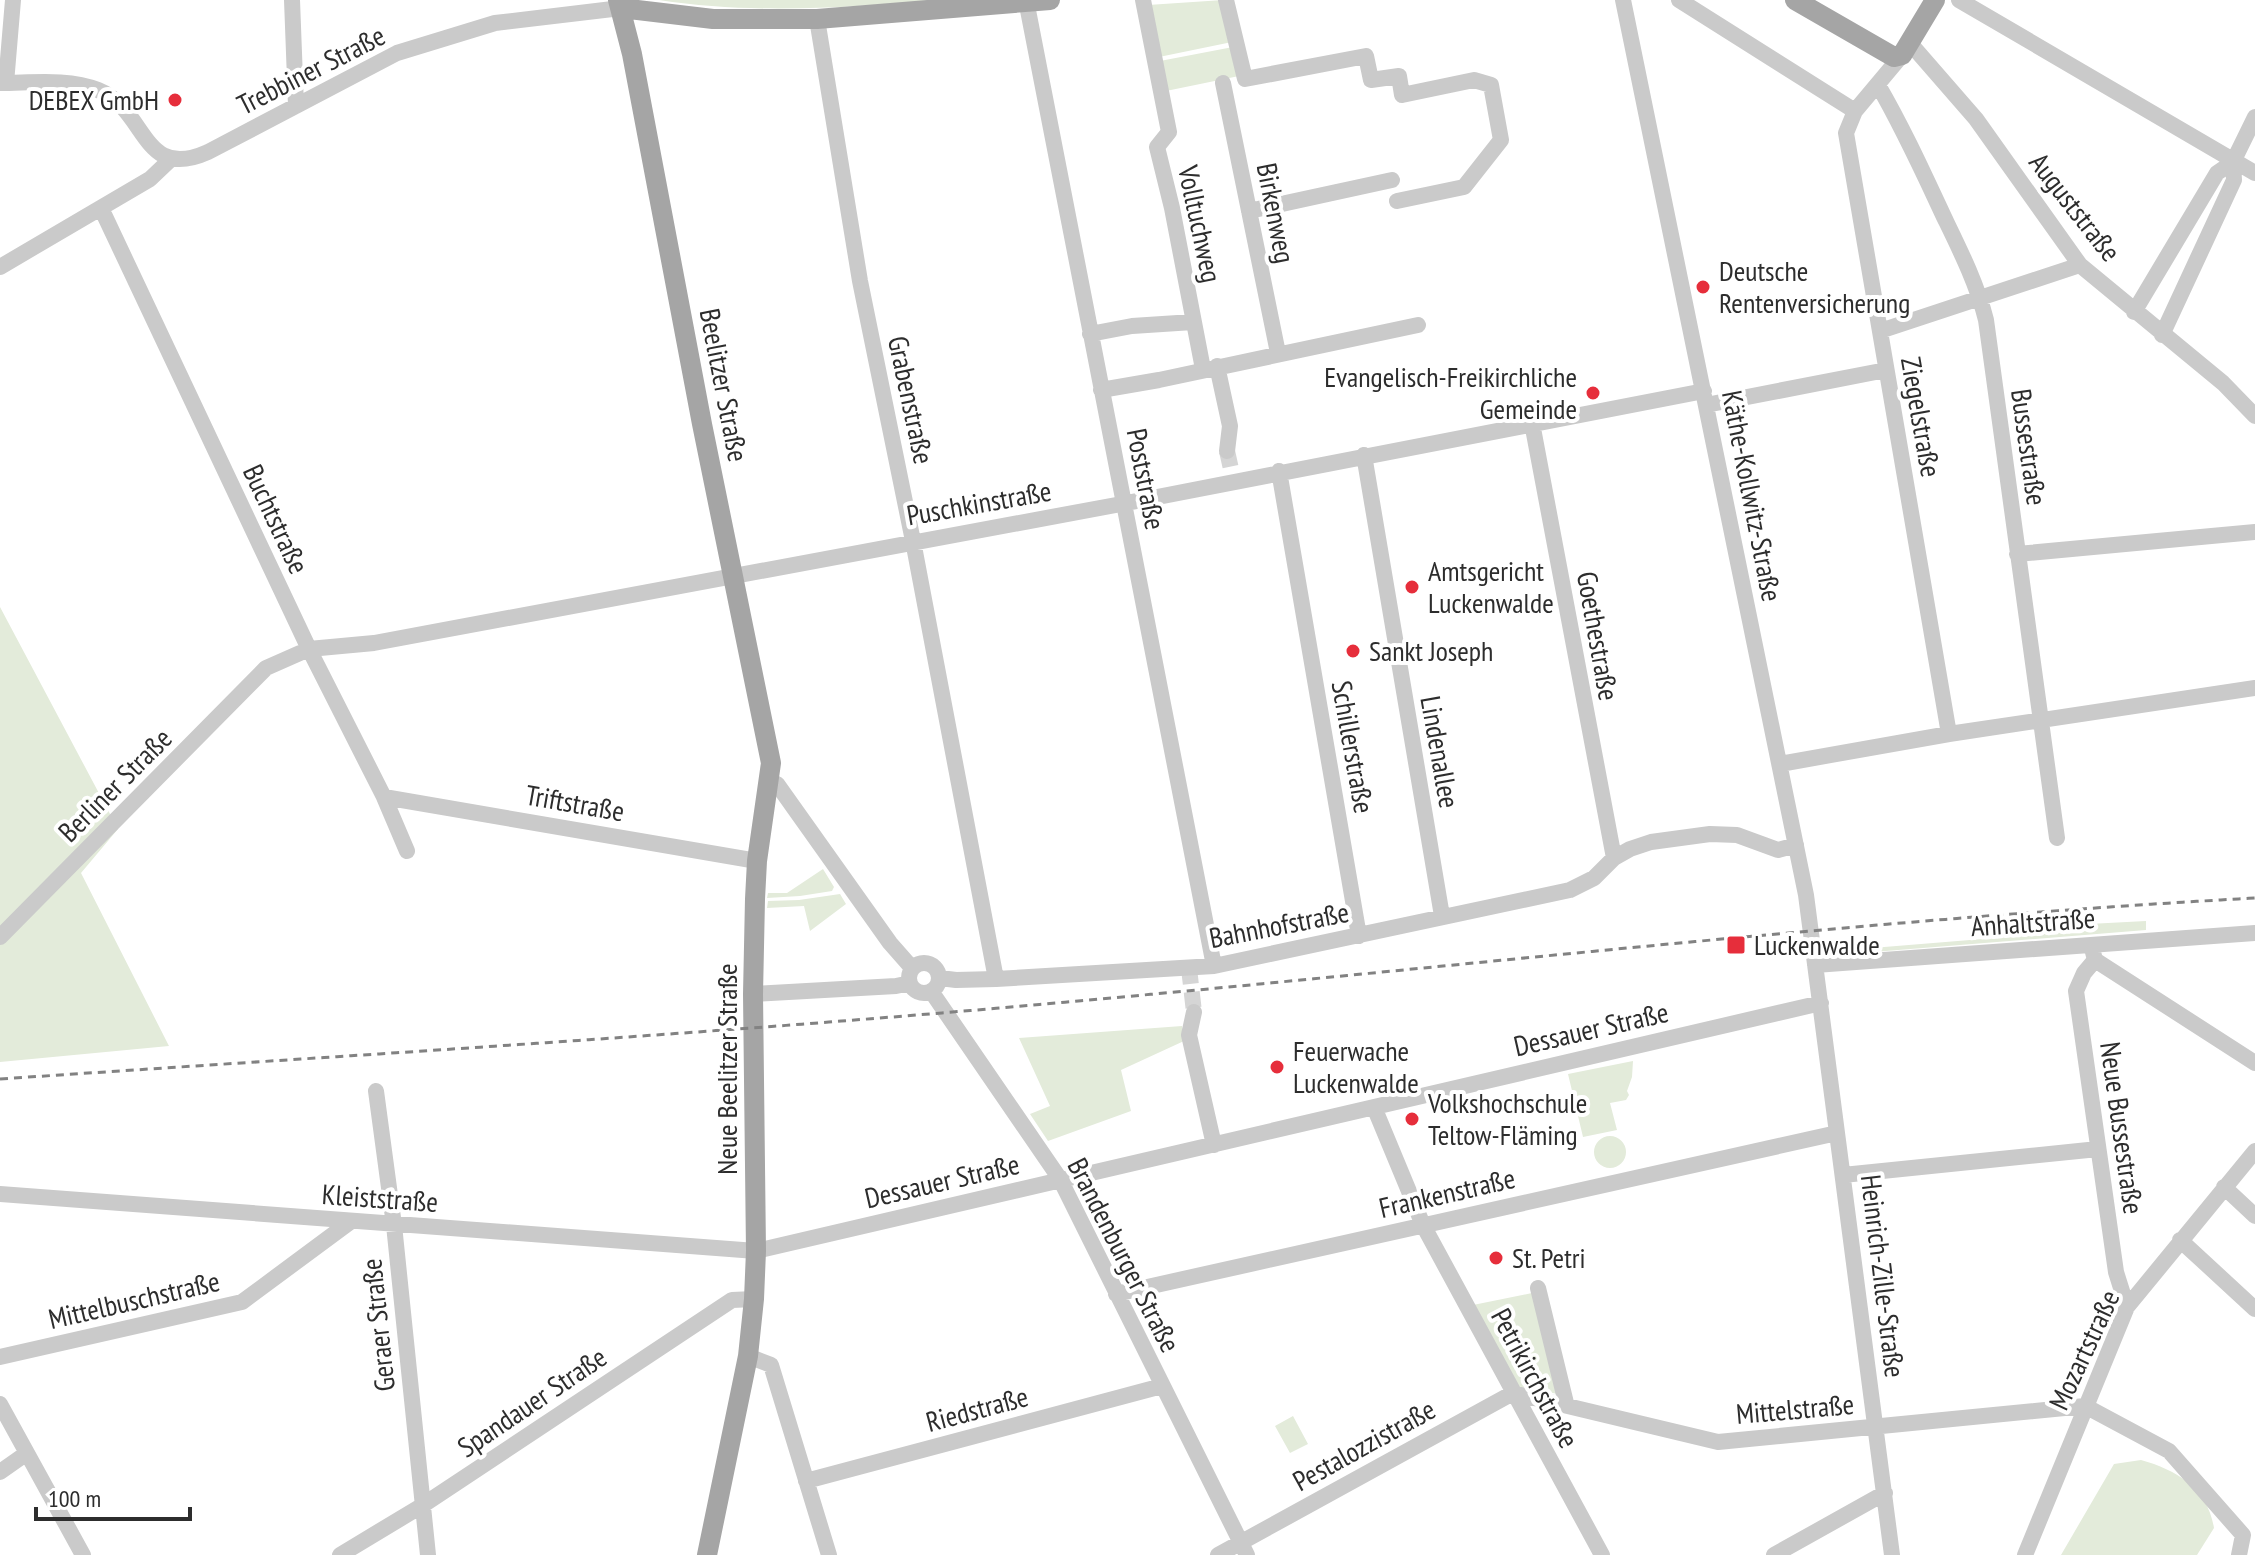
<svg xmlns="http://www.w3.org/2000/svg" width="2255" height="1555" font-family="'PT Sans Narrow',sans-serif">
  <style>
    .green { fill: #e3ebda }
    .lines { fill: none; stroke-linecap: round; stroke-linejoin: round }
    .minor-tunnel { stroke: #d5d5d5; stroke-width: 16; stroke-dasharray: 16 8; stroke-linecap: butt }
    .minor { stroke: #cacaca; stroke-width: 16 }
    .major { stroke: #a5a5a5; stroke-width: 20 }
    .rail { stroke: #828282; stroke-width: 3; stroke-dasharray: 8 6; stroke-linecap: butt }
    .poi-dot { fill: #e62e3b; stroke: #fff; stroke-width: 3 }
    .labels { text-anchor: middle; stroke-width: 8; stroke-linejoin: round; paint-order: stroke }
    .street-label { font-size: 28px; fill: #2d2d2d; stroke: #fff }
    .poi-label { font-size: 28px; fill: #2d2d2d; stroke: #fff; text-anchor: start }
  </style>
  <rect width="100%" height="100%" fill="#fff"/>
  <path class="green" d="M659,0H945C848,7 756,15 659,0Z
    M1223,0L1232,42L1159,57L1148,5Z
    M1233,47L1239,76L1166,91L1160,61Z
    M0,607L118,829L81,873L169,1046L0,1062Z
    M823,869L834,887L832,891L800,896L767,898L768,893H787Z
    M840,894L846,904L810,931L804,906L767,908L768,901L799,900Z
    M2146,921V930L1824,956L1823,952L2019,936L2030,927Z
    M1182,1026L1184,1041L1121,1070L1131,1111L1048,1141L1030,1114L1050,1106L1019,1038Z
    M1633,1061L1632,1077L1627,1091L1629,1095L1626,1100L1610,1103L1617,1130L1583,1137L1568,1074Z
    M1594 1152a16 16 0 1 1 32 0a16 16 0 1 1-32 0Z
    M1532,1293L1558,1394L1516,1386L1473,1305Z
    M1293,1416L1308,1444L1290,1453L1275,1426Z
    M2141,1460C2177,1470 2208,1489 2214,1528L2197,1555H2061L2114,1464Z"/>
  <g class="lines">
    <path class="minor-tunnel" d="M1227,451L1231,469
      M1189,968L1194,1012"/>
    <path class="minor" d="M292,0L296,106
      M1026,0L1214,966
      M1143,0L1169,132L1157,147L1172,208L1203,369
      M1226,0L1245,79L1366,56L1371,80L1399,76L1402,95L1474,80L1491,85L1501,140L1464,187L1397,201
      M1623,0L1806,895L1892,1555
      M1679,0L1855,111
      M1959,0L2255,173
      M817,19L860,281L913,541L996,979
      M1909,42L1976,119L2080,265L2223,383L2255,416
      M1902,55L1855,111L1846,133L1949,734
      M0,83C31,83 68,78 98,90C148,110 141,182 208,152L397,53L495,23L621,8
      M6,83L13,0
      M1223,83L1278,353
      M1878,85C1903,128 1923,172 1944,217C1960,250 1977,284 1986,320L2057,838
      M101,208L309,649L384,797L407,851
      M1249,211L1392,180
      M0,267L150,179L170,160
      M2134,312L2217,173L2233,162
      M1880,331L2080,265
      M1090,334L1132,326L1193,322
      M2162,335L2234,180L2233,162L2255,117
      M1217,366L1230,426L1227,451
      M1101,390L1159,380L1418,325
      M1706,405L1886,370
      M1532,423L1614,858
      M1364,455L1442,916
      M1279,471L1359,936
      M2017,554L2255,532
      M1780,764L1949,734L2255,688
      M769,782L777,784L890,943L912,968
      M384,797L757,861
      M0,937L266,668L309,649L374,643L1116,505L1704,391
      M2093,952L2095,960L2255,1063
      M2095,960L2084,973L2076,991L2116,1272L2127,1307
      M909 978a15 15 0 1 1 30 0a15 15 0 1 1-30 0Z
      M1815,965L2255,933
      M940,978L956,980L996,979L1214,966L1570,890L1594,878L1614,858L1630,849L1651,842L1710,834L1737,835L1778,850L1796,845
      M931,991L1060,1179L1247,1555
      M753,994L896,986L910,983
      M1194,1012L1189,1035L1214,1145
      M376,1091L394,1225L428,1555
      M1374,1107L1423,1225L1602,1555
      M1843,1175L2098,1149
      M2224,1187L2255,1216
      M0,1194L756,1251L1821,1003
      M2180,1240L2255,1309
      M1538,1288L1566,1403
      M1116,1294L1837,1133
      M748,1356L771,1365L829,1555
      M0,1357L242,1302L350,1222
      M0,1404L83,1555
      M2085,1406L2169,1451L2243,1535L2239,1555
      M0,1472L27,1453
      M806,1481L1162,1386
      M340,1555L423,1505L732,1300L754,1299
      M1218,1555L1513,1393L1718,1442L2085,1406
      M1774,1555L1885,1493
      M2025,1555L2127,1307L2255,1151"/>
    <path class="major" d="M618,0L632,54L702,424L771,763L757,861L755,899L753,994L756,1251L754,1299L748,1356L707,1555
      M1795,0L1894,57L1902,55L1935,0
      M621,8L713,19H817L1050,0"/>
    <path class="rail" d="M0,1079C367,1054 734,1033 1100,999C1485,964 1869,919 2255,898"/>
  </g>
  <g class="poi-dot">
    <circle cx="175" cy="100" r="8"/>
    <circle cx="1703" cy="287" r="8"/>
    <circle cx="1593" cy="393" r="8"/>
    <circle cx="1412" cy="587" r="8"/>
    <circle cx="1353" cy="651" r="8"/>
    <rect x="1726" y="935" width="20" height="20" rx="4"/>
    <circle cx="1277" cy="1067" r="8"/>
    <circle cx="1412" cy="1119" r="8"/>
    <circle cx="1496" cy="1258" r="8"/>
  </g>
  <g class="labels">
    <g class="street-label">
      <text transform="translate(311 70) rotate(-27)" y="10">Trebbiner Straße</text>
      <text transform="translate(2075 207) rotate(52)" y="10">Auguststraße</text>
      <text transform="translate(1276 213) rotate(79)" y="10">Birkenweg</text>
      <text transform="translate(1200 224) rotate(78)" y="10">Volltuchweg</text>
      <text transform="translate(724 385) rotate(79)" y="10">Beelitzer Straße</text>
      <text transform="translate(911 400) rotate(78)" y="10">Grabenstraße</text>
      <text transform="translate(1921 417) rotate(80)" y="10">Ziegelstraße</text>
      <text transform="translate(2029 447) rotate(82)" y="10">Bussestraße</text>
      <text transform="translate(1146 479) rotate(79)" y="10">Poststraße</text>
      <text transform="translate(1752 496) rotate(79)" y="10">Käthe-Kollwitz-Straße</text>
      <text transform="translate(979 503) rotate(-10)" y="10">Puschkinstraße</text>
      <text transform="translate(276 519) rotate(65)" y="10">Buchtstraße</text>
      <text transform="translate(1598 636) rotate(80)" y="10">Goethestraße</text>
      <text transform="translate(1353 747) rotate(80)" y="10">Schillerstraße</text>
      <text transform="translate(1440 752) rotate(80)" y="10">Lindenallee</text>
      <text transform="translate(115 785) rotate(-45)" y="10">Berliner Straße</text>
      <text transform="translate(575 803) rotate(10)" y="10">Triftstraße</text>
      <text transform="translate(2033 922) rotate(-4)" y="10">Anhaltstraße</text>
      <text transform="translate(1279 925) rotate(-11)" y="10">Bahnhofstraße</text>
      <text transform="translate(1591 1029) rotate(-13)" y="10">Dessauer Straße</text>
      <text transform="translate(727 1069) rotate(-90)" y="10">Neue Beelitzer Straße</text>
      <text transform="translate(2122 1128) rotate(82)" y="10">Neue Bussestraße</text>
      <text transform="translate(942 1181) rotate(-13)" y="10">Dessauer Straße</text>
      <text transform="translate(1447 1193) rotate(-13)" y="10">Frankenstraße</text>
      <text transform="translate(380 1198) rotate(4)" y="10">Kleiststraße</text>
      <text transform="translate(1124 1255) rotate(63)" y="10">Brandenburger Straße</text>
      <text transform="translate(1883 1276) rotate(83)" y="10">Heinrich-Zille-Straße</text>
      <text transform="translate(134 1300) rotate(-13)" y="10">Mittelbuschstraße</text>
      <text transform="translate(378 1325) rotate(-96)" y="10">Geraer Straße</text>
      <text transform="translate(2084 1350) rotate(-65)" y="10">Mozartstraße</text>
      <text transform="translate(1535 1378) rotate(62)" y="10">Petrikirchstraße</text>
      <text transform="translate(532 1402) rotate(-34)" y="10">Spandauer Straße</text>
      <text transform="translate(977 1409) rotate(-15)" y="10">Riedstraße</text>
      <text transform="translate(1795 1409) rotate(-5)" y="10">Mittelstraße</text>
      <text transform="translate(1364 1445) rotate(-29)" y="10">Pestalozzistraße</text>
    </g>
    <g class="poi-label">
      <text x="159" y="110" text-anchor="end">DEBEX GmbH</text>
      <text x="1719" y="281">Deutsche<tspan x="1719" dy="32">Rentenversicherung</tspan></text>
      <text x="1577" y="387" text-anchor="end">Evangelisch-Freikirchliche<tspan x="1577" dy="32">Gemeinde</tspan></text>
      <text x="1428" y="581">Amtsgericht<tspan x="1428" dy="32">Luckenwalde</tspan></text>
      <text x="1369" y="661">Sankt Joseph</text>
      <text x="1754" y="955">Luckenwalde</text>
      <text x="1293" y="1061">Feuerwache<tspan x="1293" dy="32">Luckenwalde</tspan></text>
      <text x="1428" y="1113">Volkshochschule<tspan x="1428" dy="32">Teltow-Fläming</tspan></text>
      <text x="1512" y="1268">St. Petri</text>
    </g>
  </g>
  <path d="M36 1507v12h154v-12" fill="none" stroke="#2d2d2d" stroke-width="4"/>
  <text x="48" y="1507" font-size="24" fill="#2d2d2d" stroke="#ffffff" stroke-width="6" paint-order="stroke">100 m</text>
</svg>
